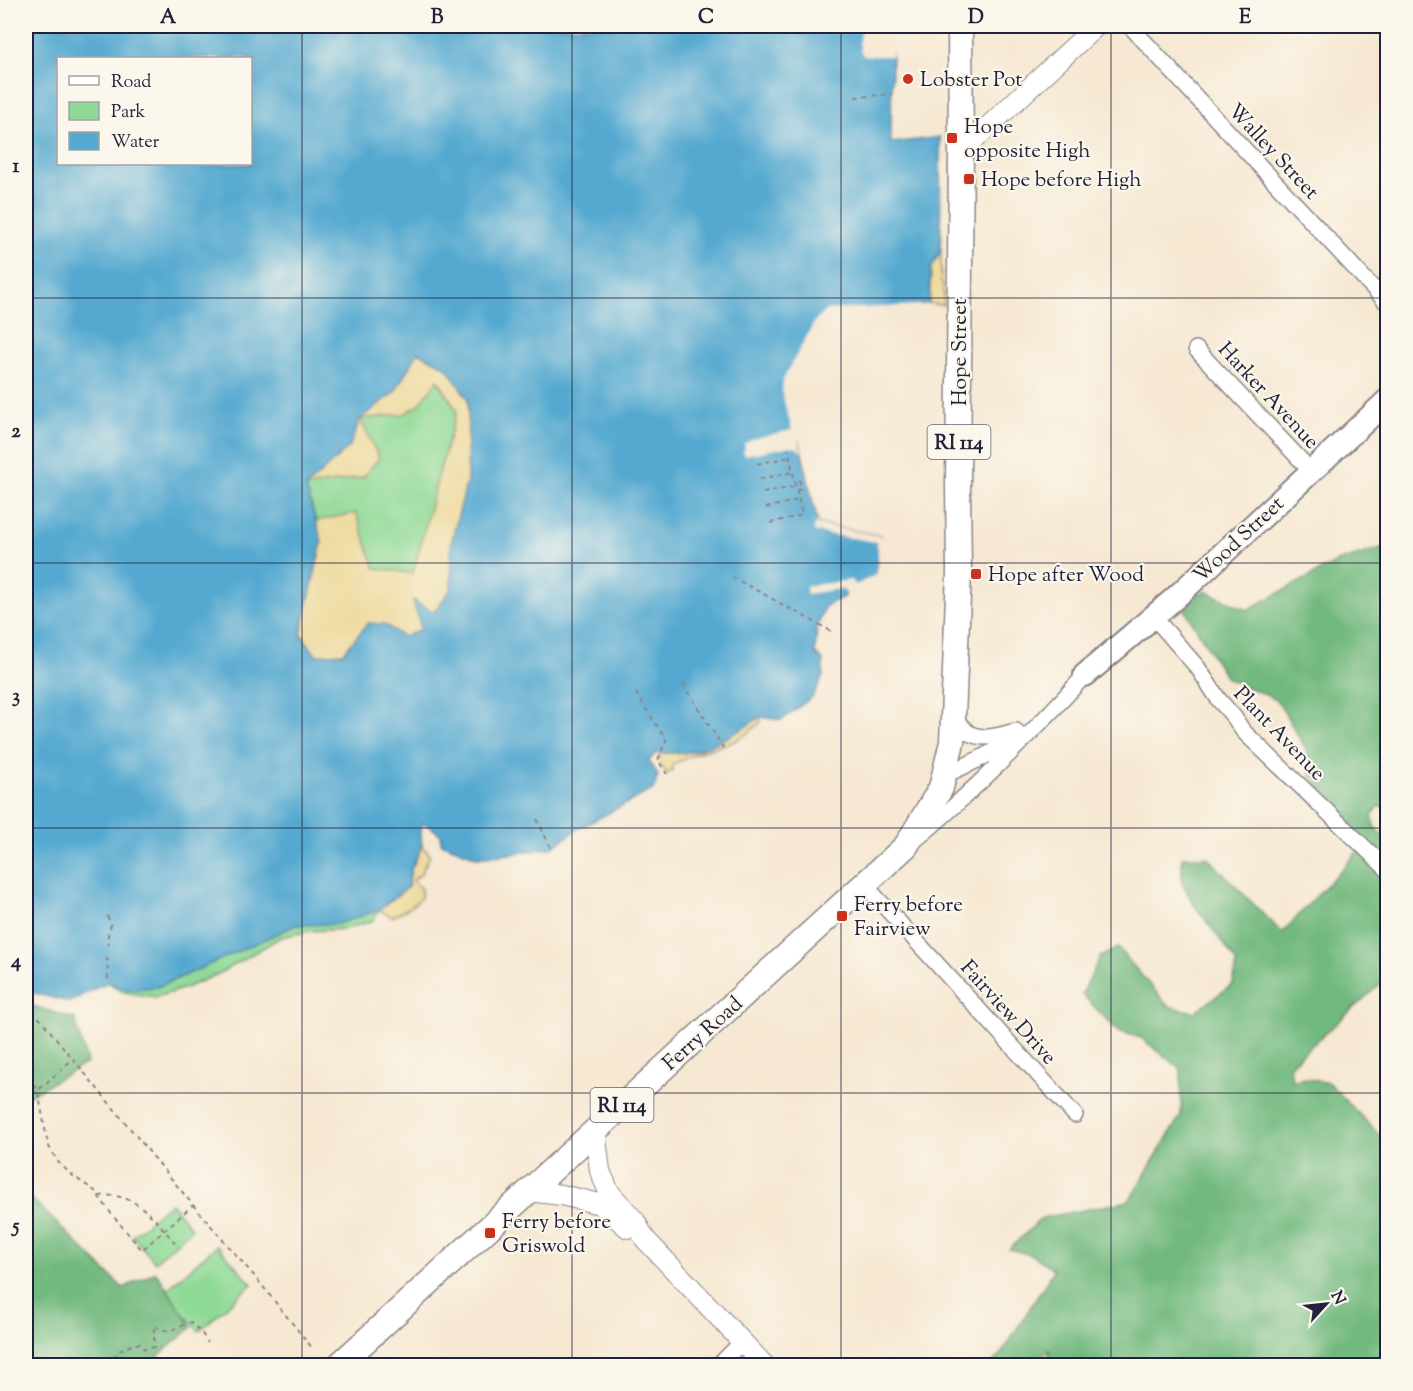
<svg xmlns="http://www.w3.org/2000/svg" width="1413" height="1391" font-family="'Sorts Mill Goudy',serif">
  <style>
    .green { fill: #8ed996; stroke: #587e68; stroke-width: 1.5 }
    .forest { fill: #72b97f; stroke: #4a6e5d; stroke-width: 1.5 }
    .sand { fill: #eeda9e; stroke: #887e6c; stroke-width: 1.5; fill-rule: evenodd }
    .water { fill: #54a9d0; stroke: #3b6686; stroke-width: 1.5; fill-rule: evenodd }
    .pier { fill: #f6e8d2 }
    .lines { fill: none; stroke-linecap: round; stroke-linejoin: round }
    .minor-casing { stroke: #8c8586; stroke-width: 18 }
    .tertiary-casing { stroke: #8c8586; stroke-width: 22 }
    .secondary-casing { stroke: #8c8586; stroke-width: 26 }
    .primary-casing { stroke: #8c8586; stroke-width: 27 }
    .path { stroke: #8c8586; stroke-width: 2; stroke-dasharray: 4.5 4.5; stroke-linecap: butt }
    .minor { stroke: #fff; stroke-width: 15 }
    .tertiary { stroke: #fff; stroke-width: 20 }
    .secondary { stroke: #fff; stroke-width: 22 }
    .primary { stroke: #fff; stroke-width: 24 }
    .grid { fill: none; stroke: #22223b; stroke-width: 1.5; stroke-opacity: 0.55 }
    .poi-dot { fill: #c8321e; stroke: #fbf7ec; stroke-width: 2 }
    .labels { text-anchor: middle; stroke-width: 4.5; stroke-linejoin: round; paint-order: stroke }
    .shield { fill: #fbf7ec; stroke: #636270; stroke-width: 1.5 }
    .shield-label { font-size: 20px; font-weight: bold; fill: #22223b }
    .poi-label { font-size: 21px; fill: #22223b; stroke: #fbf7ec; text-anchor: start }
    .street-label { font-size: 21px; fill: #22223b; stroke: #fbf7ec }
    .neatline { fill: none; stroke: #22223b; stroke-width: 2 }
    .grid-label { font-size: 20px; text-anchor: middle; font-weight: bold; fill: #22223b }
  </style>
  <rect width="100%" height="100%" fill="#fbf7ec"/>
  <filter id="ink" filterUnits="userSpaceOnUse"><feTurbulence type="fractalNoise" baseFrequency=".0167" numOctaves="2"/><feDisplacementMap in="SourceGraphic" scale="12" xChannelSelector="R" yChannelSelector="G"/><feConvolveMatrix kernelMatrix="1 2 1 2 8 2 1 2 1" color-interpolation-filters="sRGB"/></filter>
  <filter id="wash" filterUnits="userSpaceOnUse"><feTurbulence type="fractalNoise" baseFrequency=".008" numOctaves="4" result="noise"/><feDisplacementMap in="SourceGraphic" scale="24" xChannelSelector="R" yChannelSelector="G"/><feGaussianBlur stdDeviation="1.35" result="paint"/><feColorMatrix in="noise" values="0 0 0 0 0 0 0 0 0 0 0 0 0 0 0 0 0 1.4 0 .05"/><feComposite in="paint" operator="in"/></filter>
  <g filter="url(#wash)">
    <rect width="100%" height="100%" fill="#f6e8d2"/>
    <path class="green" d="M424,359L457,411L438,477V551L343,653L306,487L363,477L379,458L360,419L404,414Z
      M384,904L372,921L345,929L310,931L281,937L218,974L185,988L156,997L122,992L108,982L267,927Z
      M171,1203L192,1229L155,1262L132,1236Z
      M217,1245L252,1284L199,1331L164,1292Z"/>
    <path class="forest" d="M1387,546V809L1379,806L1372,816L1375,828L1387,840V978L1290,1065L1292,1081L1304,1078L1329,1083L1387,1143V1365H1046L1050,1350L1030,1362L1027,1365L990,1366L1003,1351L1054,1270L1034,1256L1009,1249L1042,1218L1129,1201L1181,1115V1069L1141,1038L1118,1031L1082,994L1100,957L1118,948L1168,1006L1194,1012L1233,984L1236,961L1193,903L1182,882V857H1207L1282,933L1363,846L1310,775L1307,751L1282,708L1275,699L1226,678L1185,610L1190,599L1205,591L1247,610L1337,562Z
      M26,1004L75,1019L87,1063L26,1097Z
      M26,1193L123,1288L156,1272L192,1327L158,1356L167,1365H26Z"/>
    <path class="sand" d="M941,250V282L943,284L944,305L929,304L930,288L929,255Z
      M441,295L490,403L462,634L343,653L316,655L301,634L294,483ZM438,379L457,411L438,477L413,574L375,568L356,513L316,521L306,487L363,477L379,458L360,419L404,414L419,405Z
      M760,717L761,722L748,733L733,742L697,753L673,764L672,771L667,774L658,760L666,741Z
      M422,846L430,855L420,875L413,880L421,889V898L409,908L392,917L379,910L411,869Z"/>
    <path class="water" d="M26,26H865L866,52L892,53L891,143L940,137L941,250L931,269L929,304L827,314L787,387L818,524L882,536L874,582L825,606L817,628L815,653L823,660V676L813,696L782,720L760,717C741,731 713,747 690,752C679,754 667,753 656,753L649,761L658,775L654,789L578,829L551,848L503,855L477,857L441,843V835L431,827L422,823L421,834L422,846L411,869L408,887L379,910L338,924L296,925L186,975L157,987L126,990L108,982L69,1002L34,993L26,990ZM58,58H250V164H58ZM418,352L446,367L468,399L467,481L451,543V589L434,612L413,600L421,629L404,637L384,624L368,623L343,653L316,655L301,634L322,542L306,487L350,446L360,419L394,393Z"/>
    <path class="pier" d="M865,26H868V49L892,50V56H864L861,52L859,42L861,29Z
      M932,304L929,307L828,317L790,387L802,435V439L799,441L802,453L797,448L791,446L744,455L743,450L745,449L744,444L752,439L792,430L782,393L783,380L815,321L826,310Z
      M817,521L818,524L882,536L885,538V544L882,574L876,585L848,598L846,596V592L840,589L807,594L806,586L851,580L856,585L875,575L878,559V549L876,542L815,532L814,527Z"/>
  </g>
  <g filter="url(#ink)">
    <g class="lines">
      <defs>
        <path id="minor" d="M1130,26L1388,304
          M1196,349L1311,471
          M1153,616L1198,668L1219,700L1234,717L1243,731L1388,870
          M952,715C957,721 963,729 969,733C983,741 1002,735 1016,731
          M944,775C970,764 995,753 1017,734
          M916,839C938,822 957,803 978,784C1015,749 1051,713 1085,675
          M864,884L1075,1115
          M718,1366L742,1342"/>
        <path id="tertiary" d="M961,152L1096,26
          M595,1130L600,1171L609,1192L635,1221L645,1239L765,1366
          M529,1191L561,1195L600,1204L628,1228"/>
        <path id="secondary" d="M1085,675L1174,599L1388,400"/>
        <path id="primary" d="M338,1366L906,846L941,788L952,742L959,572L958,485L961,152L960,26"/>
      </defs>
      <use href="#minor" class="minor-casing"/>
      <use href="#tertiary" class="tertiary-casing"/>
      <use href="#secondary" class="secondary-casing"/>
      <use href="#primary" class="primary-casing"/>
      <path class="path" d="M855,97L892,94
        M757,464L789,457
        M760,479L793,472
        M797,490L801,489L799,479
        M763,493L796,486
        M766,508L798,500
        M770,523L802,515L788,449
        M732,577L831,631
        M683,684L724,749
        M636,693L666,740L658,760L667,774
        M537,819L552,851
        M107,916L111,924L108,935V951
        M107,957L108,982
        M26,1004L41,1020L193,1205L256,1278L313,1349
        M26,1081L34,1084L39,1096L48,1145L59,1163L73,1176L95,1191L113,1216L142,1250L193,1205
        M26,1101L73,1059
        M99,1196C135,1191 155,1219 176,1244
        M110,1366C116,1349 125,1347 140,1343L144,1349L154,1347V1325C167,1336 177,1327 191,1322L201,1332L208,1343
        M213,1366L217,1361"/>
      <use href="#minor" class="minor"/>
      <use href="#tertiary" class="tertiary"/>
      <use href="#secondary" class="secondary"/>
      <use href="#primary" class="primary"/>
    </g>
  </g>
  <path class="grid" d="M302,26V1366M572,26V1366M841,26V1366M1111,26V1366M26,298H1388M26,563H1388M26,828H1388M26,1093H1388"/>
  <g class="poi-dot">
    <circle cx="908" cy="79" r="6"/>
    <rect x="946" y="132" width="12" height="12" rx="3"/>
    <rect x="963" y="173" width="12" height="12" rx="3"/>
    <rect x="970" y="568" width="12" height="12" rx="3"/>
    <rect x="836" y="910" width="12" height="12" rx="3"/>
    <rect x="484" y="1227" width="12" height="12" rx="3"/>
  </g>
  <g class="labels">
    <g class="shield">
      <rect x="927.5" y="425" width="63" height="34" rx="4.5"/>
      <rect x="590.5" y="1088" width="63" height="34" rx="4.5"/>
    </g>
    <g class="shield-label">
      <text x="959" y="449">RI 114</text>
      <text x="622" y="1112">RI 114</text>
    </g>
    <g class="poi-label">
      <text x="920" y="86">Lobster Pot</text>
      <text x="964" y="133">Hope<tspan x="964" dy="24">opposite High</tspan></text>
      <text x="981" y="186">Hope before High</text>
      <text x="988" y="581">Hope after Wood</text>
      <text x="854" y="911">Ferry before<tspan x="854" dy="24">Fairview</tspan></text>
      <text x="502" y="1228">Ferry before<tspan x="502" dy="24">Griswold</tspan></text>
    </g>
    <g class="street-label">
      <text transform="translate(1274 151) rotate(47)" y="7">Walley Street</text>
      <text transform="translate(959 352) rotate(-90)" y="7">Hope Street</text>
      <text transform="translate(1269 395) rotate(47)" y="7">Harker Avenue</text>
      <text transform="translate(1238 539) rotate(-43)" y="7">Wood Street</text>
      <text transform="translate(1280 733) rotate(46)" y="7">Plant Avenue</text>
      <text transform="translate(1009 1012) rotate(48)" y="7">Fairview Drive</text>
      <text transform="translate(702 1033) rotate(-42)" y="7">Ferry Road</text>
    </g>
  </g>
  <rect width="1413" height="1391" fill="none" stroke="#fbf7ec" stroke-width="66"/>
  <rect x="57" y="57" width="195" height="108" fill="#fbf7ec" stroke="#a4a2a5" stroke-width="1.5"/>
  <rect x="69" y="76" width="30" height="9" fill="#ffffff" stroke="#a4a2a5" stroke-width="1.5"/>
  <text x="111" y="87" font-size="18" fill="#22223b">Road</text>
  <rect x="69" y="102" width="30" height="18" fill="#8ed996" stroke="#a4a2a5" stroke-width="1.5"/>
  <text x="111" y="117" font-size="18" fill="#22223b">Park</text>
  <rect x="69" y="132" width="30" height="18" fill="#54a9d0" stroke="#a4a2a5" stroke-width="1.5"/>
  <text x="111" y="147" font-size="18" fill="#22223b">Water</text>
  <g transform="translate(1326 1304) rotate(63)" stroke="#fbf7ec" stroke-width="4.5" paint-order="stroke">
  <path d="M0-4.5L10 22L0 15L-10 22Z" fill="#22223b"/>
  <text y="-9" font-size="16" font-weight="bold" text-anchor="middle" fill="#22223b">N</text>
  </g>
  <rect x="33" y="33" width="1347" height="1325" class="neatline"/>
  <g class="grid-label">
    <text x="168" y="23">A</text>
    <text x="437" y="23">B</text>
    <text x="706" y="23">C</text>
    <text x="976" y="23">D</text>
    <text x="1245" y="23">E</text>
    <text x="16" y="172">1</text>
    <text x="16" y="437">2</text>
    <text x="16" y="702">3</text>
    <text x="16" y="967">4</text>
    <text x="16" y="1232">5</text>
  </g>
</svg>
